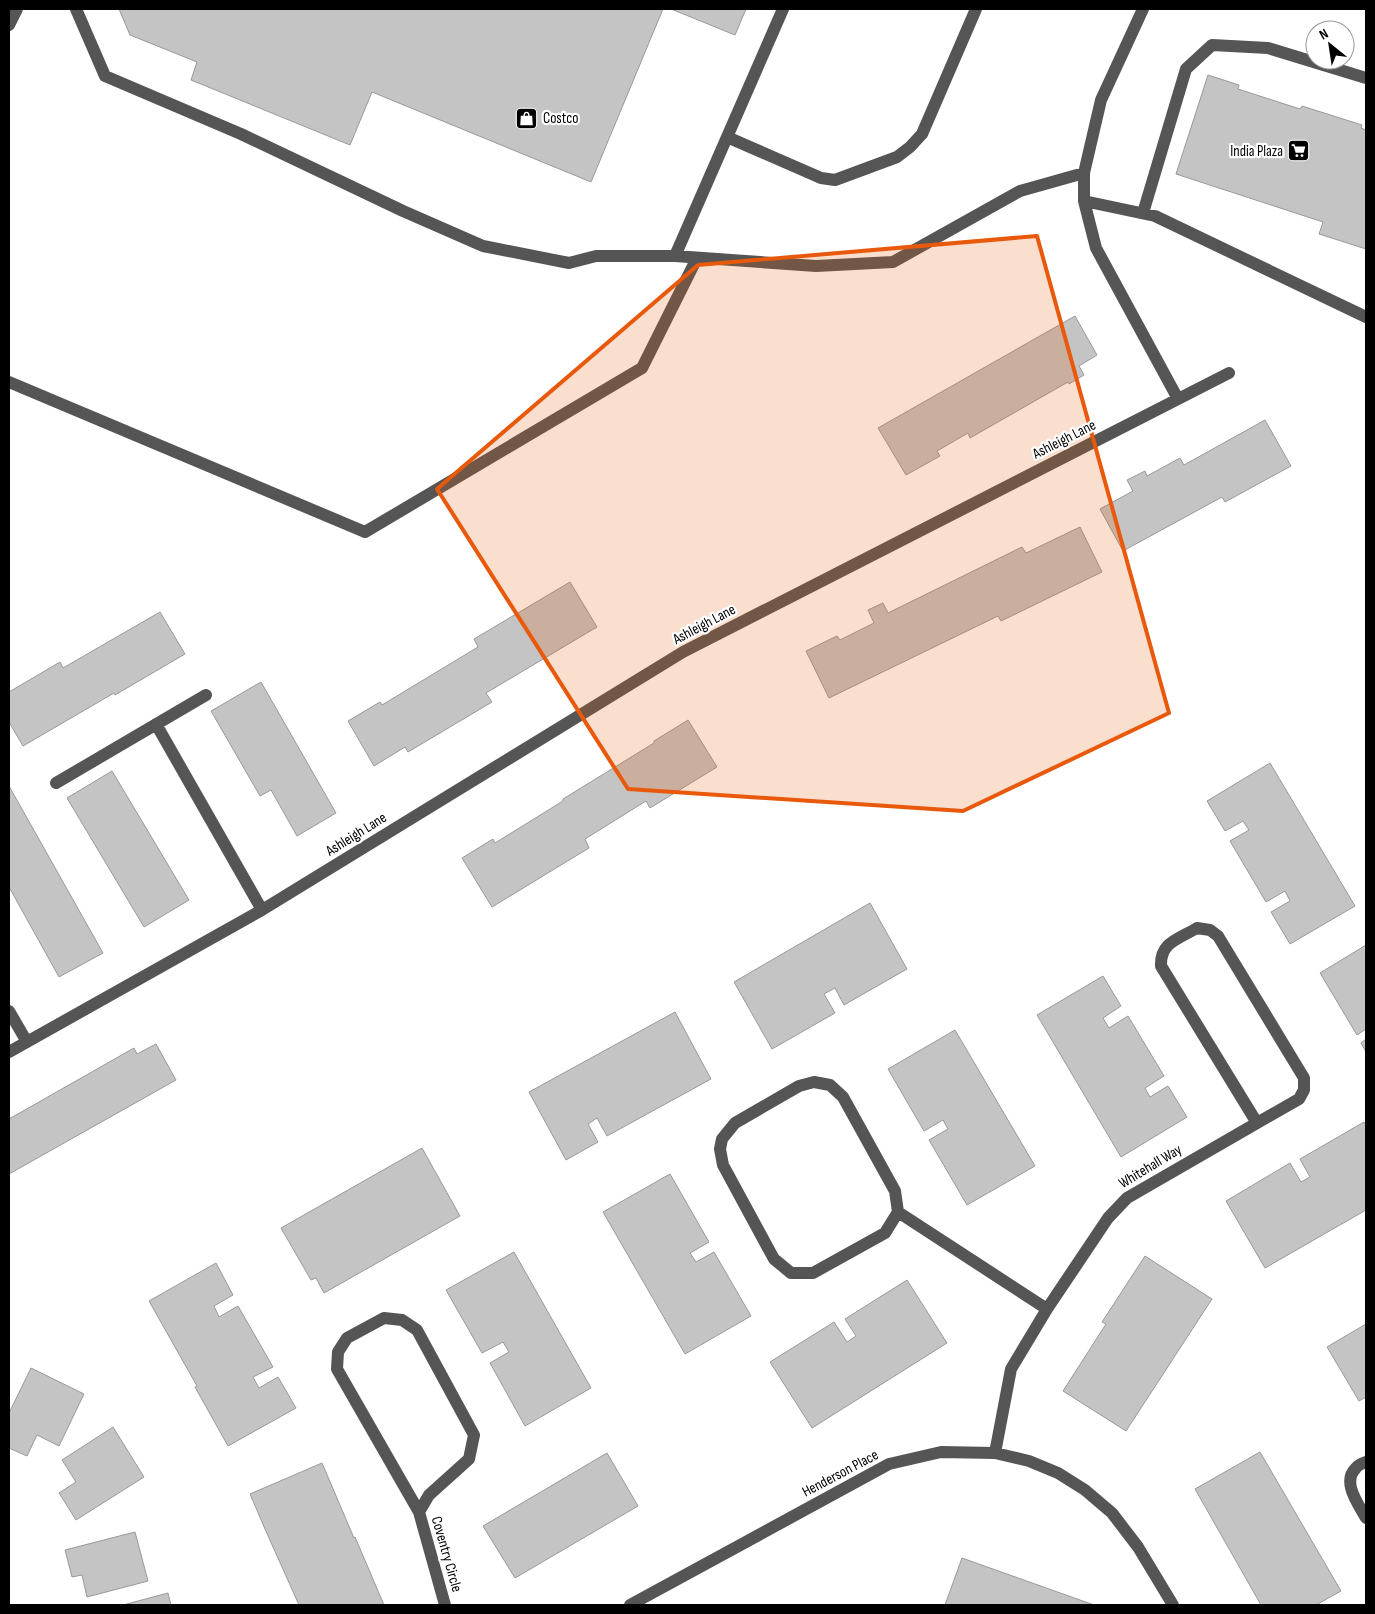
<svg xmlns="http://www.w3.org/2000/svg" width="1375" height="1614" font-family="'Sofia Sans Condensed',sans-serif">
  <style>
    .building { fill: #c4c4c4; stroke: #999 }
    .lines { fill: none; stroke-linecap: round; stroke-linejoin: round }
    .minor { stroke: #555; stroke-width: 12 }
    .marked { fill: #e8590c; fill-opacity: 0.2; stroke: #e8590c; stroke-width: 4; stroke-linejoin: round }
    .labels { text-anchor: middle; stroke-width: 4.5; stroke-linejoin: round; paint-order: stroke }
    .poi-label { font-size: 15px; fill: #000; stroke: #fff; text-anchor: start }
    .street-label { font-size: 15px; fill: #000; stroke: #fff }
  </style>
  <rect width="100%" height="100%" fill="#fff"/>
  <path class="building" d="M119,9H663L591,182L372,92L350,145L191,80L197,62L130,35Z
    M671,9H746L735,35Z
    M1208,75L1239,85L1238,89L1300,109L1302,106L1362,125L1361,128L1366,130V249L1319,234L1323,222L1176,174Z
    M1075,316L1097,355L1079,366L1084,375L1069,384L1068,382L970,438L968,433L937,451L940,456L906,475L878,428Z
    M1265,420L1291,466L1225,502L1222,497L1123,551L1100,509L1133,491L1127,480L1145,471L1147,476L1180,458L1184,465Z
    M1080,527L1102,572L1001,621L998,616L829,698L806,651L837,636L840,640L874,623L868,610L883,603L888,613L1022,547L1026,553Z
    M570,582L597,627L486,693L492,702L408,752L405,747L374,766L348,721L380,702L382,705L478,647L474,639Z
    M160,612L185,654L115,695L114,693L23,746L9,722V692L60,662L63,668Z
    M261,682L336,813L297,836L271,790L260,796L211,711Z
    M688,720L717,767L650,808L646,801L585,839L589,848L492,907L462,858L493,839L495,843L563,801V799L654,743V741Z
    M1270,763L1355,906L1290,944L1271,912L1290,901L1285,891L1266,902L1230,841L1249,830L1243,821L1225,831L1207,801Z
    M112,771L189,900L144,927L67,798Z
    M9,786L103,953L59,977L9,887Z
    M870,903L907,969L844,1005L835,988L824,994L835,1013L772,1049L734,982Z
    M1366,945V1029L1357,1035L1320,973Z
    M1103,976L1121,1006L1103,1018L1109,1028L1128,1016L1164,1076L1145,1088L1150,1097L1168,1086L1187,1117L1121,1157L1037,1015Z
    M675,1012L711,1079L607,1136L597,1118L588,1124L598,1142L566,1160L529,1092Z
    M955,1030L1035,1166L967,1205L929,1140L948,1129L943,1120L924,1131L888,1069Z
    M1366,1039V1052L1361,1043Z
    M156,1044L176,1080L9,1174V1119L134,1048L137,1054Z
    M1364,1122L1366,1125V1210L1265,1268L1226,1201L1290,1163L1301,1182L1310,1177L1300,1159Z
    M422,1148L460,1216L324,1293L316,1278L311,1280L281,1228Z
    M670,1174L709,1242L690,1253L696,1262L714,1252L751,1316L685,1354L603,1212Z
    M514,1252L591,1388L525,1426L490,1363L509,1352L503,1342L482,1353L446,1290Z
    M1145,1256L1212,1299L1126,1431L1063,1391L1106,1324L1102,1322Z
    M216,1263L233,1295L214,1306L219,1317L238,1306L273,1367L253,1377L259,1388L278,1377L296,1408L228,1446L195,1387L197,1386L149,1301Z
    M907,1280L947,1343L812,1428L770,1362L834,1322L847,1342L856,1336L845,1319Z
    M1366,1324V1397L1359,1401L1327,1347Z
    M31,1368L84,1394L59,1446L37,1435L27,1456L9,1448V1413Z
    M113,1427L144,1477L76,1520L59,1493L76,1482L62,1460Z
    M1260,1452L1341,1591L1316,1605H1261L1195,1489Z
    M607,1453L638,1506L515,1578L483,1526Z
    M322,1463L354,1538L355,1537L384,1605H299L265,1529L250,1494Z
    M135,1532L148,1581L87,1597L82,1575L72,1577L65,1550Z
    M962,1558L1094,1605H945Z
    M168,1593L171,1605H123Z"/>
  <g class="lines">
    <path class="minor" d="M76,9L105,76L241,134L403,211L483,246L569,263L596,256H675L816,266L893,262L1020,191L1084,173
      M1143,9L1101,100L1084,173V201L1096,248L1178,399
      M9,25L17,9
      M727,137L821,178L835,180L897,157L910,147L922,134L976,9
      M1084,201L1155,216L1366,317
      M1143,213L1186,69L1212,45L1268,48L1366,78
      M675,256L783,9
      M9,382L365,532L642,368L697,258
      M156,724L262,910
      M56,783L206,695
      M1197,928L1210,930L1218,936L1304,1078V1090L1299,1099L1257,1123L1161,966C1160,942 1179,939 1197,928Z
      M9,1011L27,1042
      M9,1052L262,910L683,652L1229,373
      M814,1082L830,1085L843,1097L895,1191L898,1212L885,1233L813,1273H791L774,1259L723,1165L720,1149L722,1139L735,1123L799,1086Z
      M898,1212L1047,1309
      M384,1318L402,1320L417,1330L474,1435L469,1459L429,1495L419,1512L337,1369L338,1352L347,1338Z
      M995,1453L1011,1369L1047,1309L1108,1218L1127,1198L1257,1123
      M1366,1462C1363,1463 1358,1465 1356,1468C1341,1482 1359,1505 1366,1518
      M419,1512L445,1605
      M630,1605L889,1464L941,1452L995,1453L1029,1461L1058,1473L1085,1490L1112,1513L1138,1547L1173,1605"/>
  </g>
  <path class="marked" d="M1037,236L1169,713L963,811L628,789L437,489L698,265Z"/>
  <defs>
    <symbol id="shop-square" viewBox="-11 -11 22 22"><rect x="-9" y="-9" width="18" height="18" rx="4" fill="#000" stroke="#fff"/><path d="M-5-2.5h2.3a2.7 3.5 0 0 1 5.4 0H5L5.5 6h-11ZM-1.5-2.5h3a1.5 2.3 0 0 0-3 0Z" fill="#fff"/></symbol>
    <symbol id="supermarket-square" viewBox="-11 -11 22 22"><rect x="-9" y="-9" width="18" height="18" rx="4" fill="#000" stroke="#fff"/><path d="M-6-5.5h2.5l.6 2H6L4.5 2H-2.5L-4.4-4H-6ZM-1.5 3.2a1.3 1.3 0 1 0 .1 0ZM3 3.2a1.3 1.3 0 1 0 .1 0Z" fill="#fff"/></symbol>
  </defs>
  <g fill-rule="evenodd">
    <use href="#shop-square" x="514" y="106" width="25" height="25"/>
    <use href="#supermarket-square" x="1286" y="138" width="25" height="25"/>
  </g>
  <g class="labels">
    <g class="poi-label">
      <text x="543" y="123">Costco</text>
      <text x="1283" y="156" text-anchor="end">India Plaza</text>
    </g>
    <g class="street-label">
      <text transform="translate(1064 439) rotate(-27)" y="5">Ashleigh Lane</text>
      <text transform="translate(704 624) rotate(-28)" y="5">Ashleigh Lane</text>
      <text transform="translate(356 834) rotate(-32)" y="5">Ashleigh Lane</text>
      <text transform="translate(1150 1166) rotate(-31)" y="5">Whitehall Way</text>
      <text transform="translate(840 1473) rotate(-28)" y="5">Henderson Place</text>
      <text transform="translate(447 1554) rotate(74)" y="5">Coventry Circle</text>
    </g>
  </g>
  <rect width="1375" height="1614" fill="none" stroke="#000000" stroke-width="20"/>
  <g transform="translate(1330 45) rotate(330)"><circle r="24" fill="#ffffff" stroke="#999999"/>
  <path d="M0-4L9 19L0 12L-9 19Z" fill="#000000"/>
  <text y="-8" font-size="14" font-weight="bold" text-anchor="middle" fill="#000000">N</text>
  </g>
</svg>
